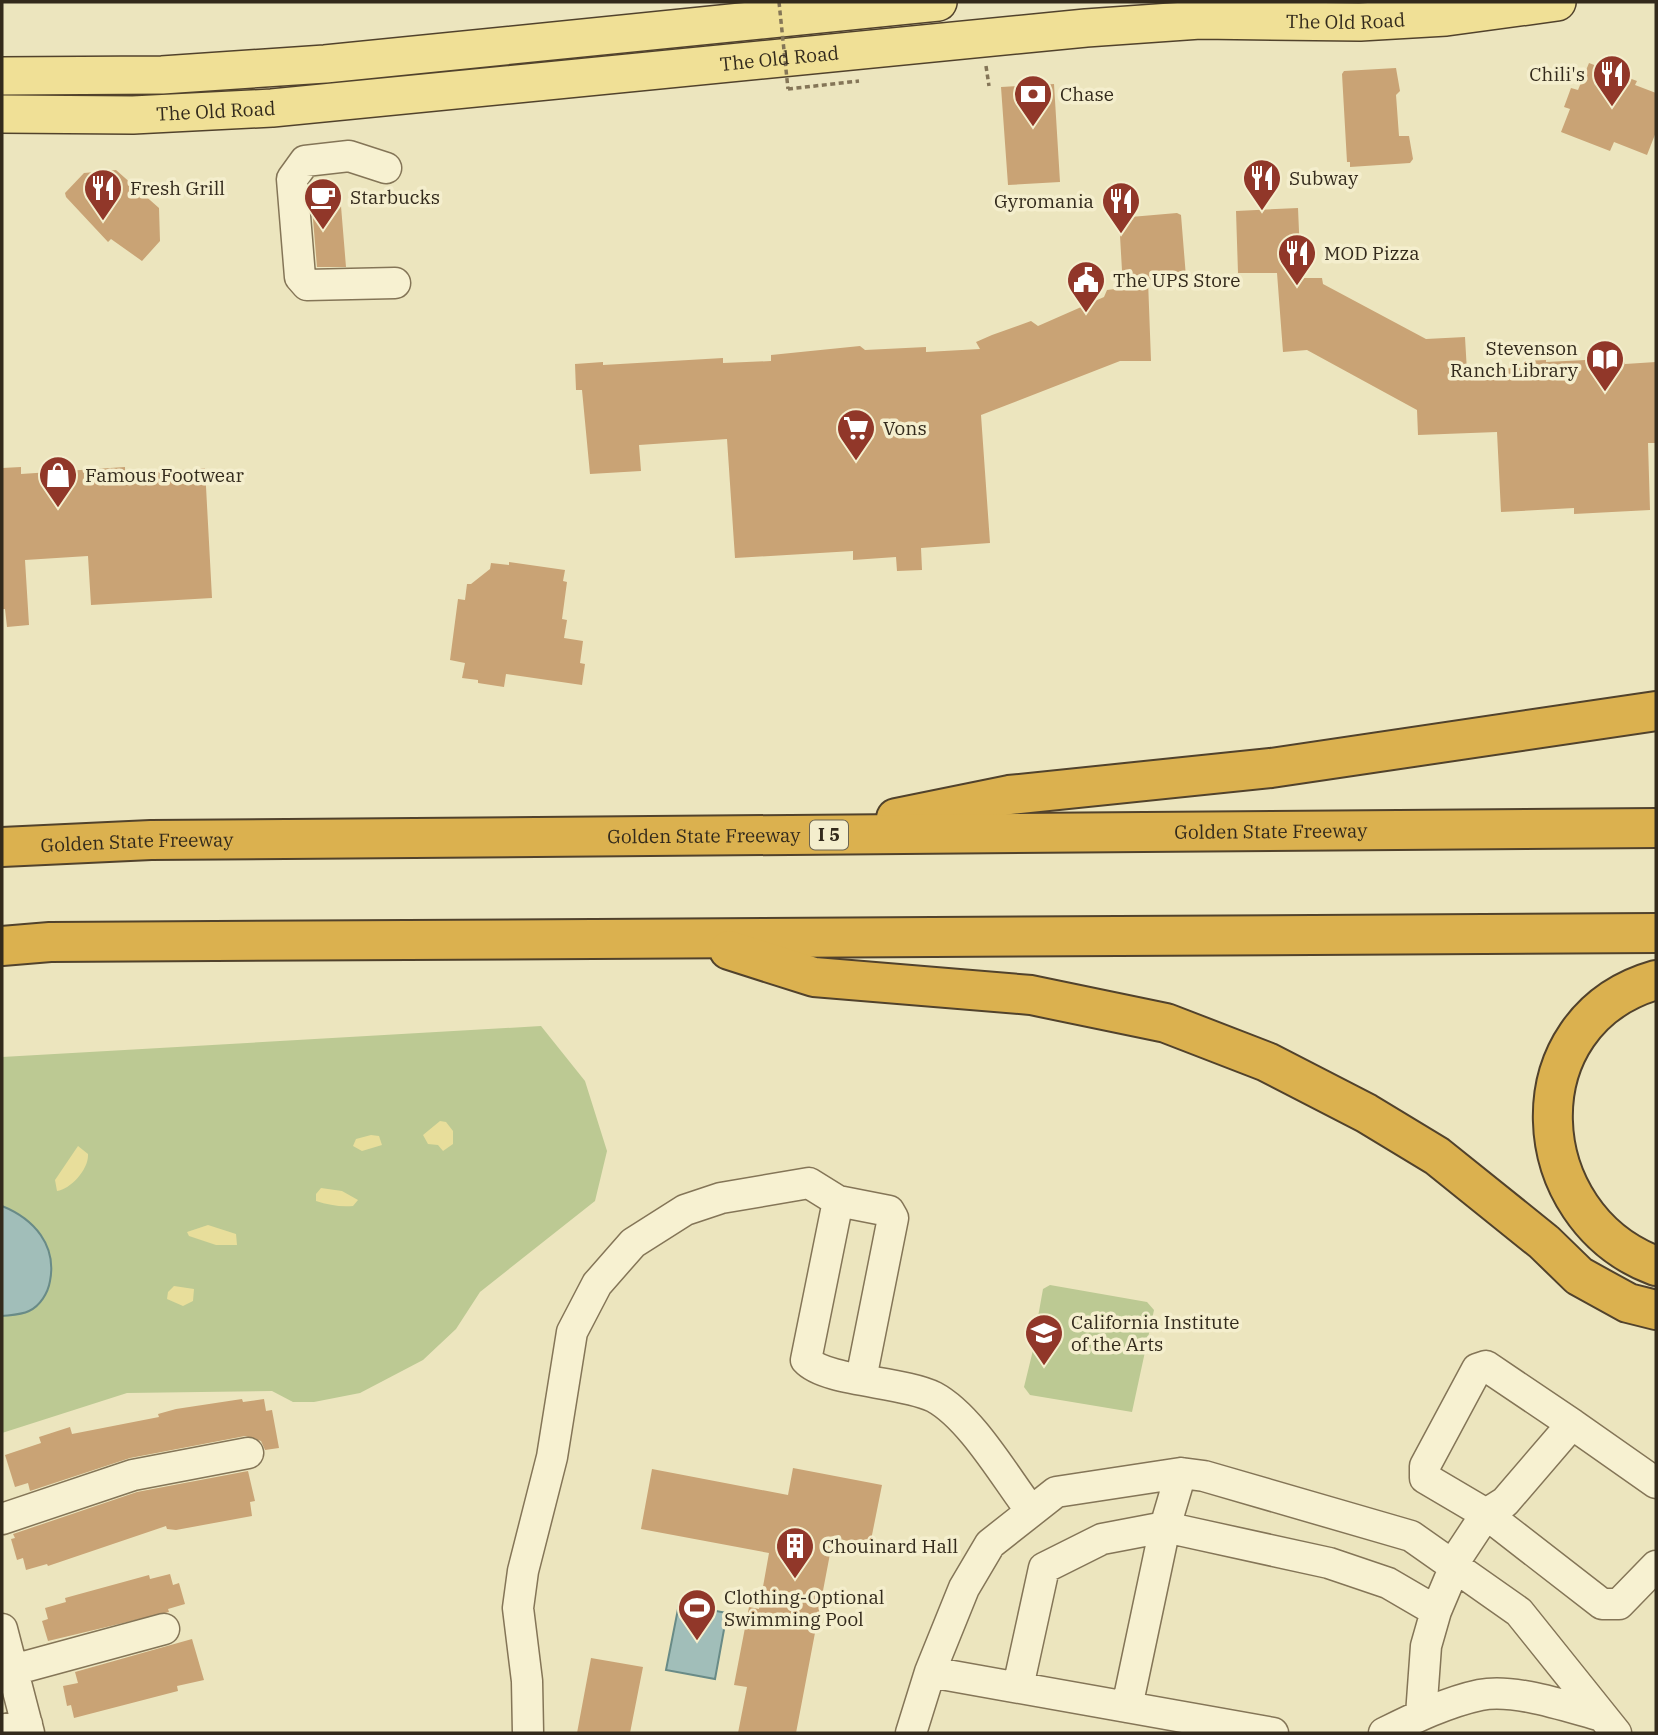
<svg xmlns="http://www.w3.org/2000/svg" width="1658" height="1735" font-family="'IBM Plex Serif',serif">
  <style>
    .green { fill: #bcc993 }
    .sand { fill: #e8de9b }
    .water { fill: #a1beb9; stroke: #698b87; stroke-width: 2 }
    .building { fill: #c9a375 }
    .lines { fill: none; stroke-linecap: round; stroke-linejoin: round }
    .minor-casing { stroke: #847557; stroke-width: 33 }
    .major-casing { stroke: #51422c; stroke-width: 40 }
    .highway-casing { stroke: #51422c; stroke-width: 42 }
    .path { stroke: #847557; stroke-width: 3.5; stroke-dasharray: 5 3.5; stroke-linecap: butt }
    .minor { stroke: #f7f1d1; stroke-width: 30 }
    .major { stroke: #f0e096; stroke-width: 37 }
    .highway { stroke: #dbb14f; stroke-width: 38 }
    .path-bridge { stroke: #847557; stroke-width: 3.5; stroke-dasharray: 5 3.5; stroke-linecap: butt }
    .labels { text-anchor: middle; stroke-width: 7; stroke-linejoin: round; paint-order: stroke }
    .shield { fill: #f4eecd; stroke: #6d6551; stroke-width: 2 }
    .shield-label { font-size: 18px; font-weight: bold; fill: #332a1c }
    .street-label { font-size: 19px; fill: #332a1c; stroke: #f4eecd }
    .poi-label { font-size: 19px; fill: #332a1c; stroke: #f4eecd; text-anchor: start }
  </style>
  <rect width="100%" height="100%" fill="#ece5be"/>
  <path class="green" d="M541,1026L585,1081L607,1151L595,1201L480,1292L456,1329L423,1360L360,1393L314,1402H293L272,1391L127,1393L2,1433V1057Z
    M1050,1285L1147,1302L1154,1310L1132,1412L1030,1395L1024,1387L1034,1346L1043,1339L1036,1328L1043,1289Z"/>
  <path class="sand" d="M440,1121L446,1122L453,1131V1144L443,1151L438,1145L428,1144L423,1135Z
    M371,1135L379,1136L382,1145L362,1151L353,1146L356,1139Z
    M78,1146L88,1154C89,1169 71,1189 57,1191L55,1180Z
    M321,1188L342,1191L358,1200L353,1206C340,1207 328,1205 316,1201V1194Z
    M208,1225L236,1234L237,1245H216L189,1236L187,1232Z
    M174,1286L194,1289L193,1301L183,1306L167,1299L168,1292Z"/>
  <path class="water" d="M2,1206C34,1219 57,1245 50,1281C48,1293 40,1306 29,1311C21,1315 10,1315 2,1316Z
    M679,1604L727,1613L715,1679L666,1670Z"/>
  <path class="building" d="M1589,63L1637,81L1635,85L1656,93V132L1647,155L1614,142L1610,151L1561,132L1570,109L1564,107L1571,88L1578,90Z
    M1396,68L1400,91L1396,95L1399,136H1409L1413,159L1410,163L1350,167V162H1347L1342,74L1344,71Z
    M1054,84L1060,182L1008,185L1001,87Z
    M116,170L159,208L160,241L142,261L111,239L108,242L66,197L65,193L84,173Z
    M340,194L346,267H317L311,195Z
    M1298,208L1301,278H1322L1323,284L1426,339L1465,337L1467,372L1524,367V361L1546,360V362L1625,358V364L1656,362V443H1648L1650,510L1574,514V508L1501,512L1497,432L1418,435L1417,410L1307,350L1283,352L1277,273H1238L1236,211Z
    M1177,213L1181,215L1186,277L1148,280L1151,361H1120L981,415L990,543L921,548L922,570L897,571L896,557L853,560V551L735,558L727,439L639,445L641,471L590,474L582,390H576L575,364L603,362V365L723,358V363L771,361V355L860,346L865,350L926,347V352L980,349L976,342L992,335L1031,321L1038,326L1104,297L1107,290L1123,288L1119,218Z
    M21,467V474L125,467V475L205,468L212,598L91,605L88,556L25,560L29,625L7,627L5,609H2V468Z
    M509,562L565,570L563,581L567,582L562,619L567,620L564,638L583,641L580,663L585,664L582,685L506,674L504,687L478,683V680L462,678L465,663L450,660L458,599L465,600L467,584H471L490,569L491,563L509,565Z
    M242,1399L243,1402L264,1399L266,1411L272,1410L279,1448L265,1450L261,1441L245,1436L130,1458L30,1491L28,1483L15,1487L5,1455L41,1443L39,1437L70,1427L72,1434L159,1417L158,1414L176,1409Z
    M793,1468L882,1485L870,1545L833,1538L796,1733H738L747,1687L734,1685L749,1607L759,1609L769,1553L641,1529L652,1469L788,1495Z
    M248,1471L255,1501L250,1502L252,1516L176,1530L167,1529L166,1526L48,1566L47,1564L26,1570L23,1558L17,1560L11,1539L15,1538L13,1534L137,1492Z
    M170,1574L173,1585L179,1583L185,1604L168,1609L169,1612L48,1641L42,1621L48,1619L45,1608L66,1602L65,1598L149,1575L150,1579Z
    M192,1639L204,1680L177,1686L178,1691L74,1718L71,1705L67,1706L63,1686L78,1683L75,1672Z
    M591,1658L643,1667L630,1733H577Z"/>
  <g class="lines">
    <defs>
      <path id="minor" d="M386,168L349,156L305,161L292,179L300,277L307,285L395,283
        M861,1379L893,1218L889,1211L838,1201L806,1360C826,1382 902,1381 934,1397C971,1417 1005,1477 1031,1511
        M1572,1424L1656,1483
        M2,1519L133,1475L248,1453
        M1453,1564L1486,1514L1505,1502L1572,1424L1486,1366L1477,1369L1425,1466V1478L1486,1514L1602,1604H1619L1656,1566
        M2,1629L29,1733
        M13,1670L164,1629
        M930,1672L1273,1733
        M1018,1687L1044,1568L1102,1539L1165,1527L1329,1563L1388,1583L1436,1611
        M1127,1707L1165,1527L1181,1473
        M1421,1715L1426,1646L1436,1611L1455,1566
        M2,1730L27,1724
        M528,1733L527,1681L518,1608L523,1571L552,1457L572,1332L597,1284L633,1243L685,1210L721,1198L809,1183L838,1201
        M911,1733L930,1672L964,1588L990,1544L1056,1492L1181,1473L1204,1476L1411,1536L1519,1612L1616,1733
        M1384,1733C1414,1718 1447,1702 1480,1695C1515,1688 1568,1707 1602,1716"/>
      <g id="major">
        <path d="M2,76L162,75L325,64L938,2"/>
        <path id="s1" d="M2,114L133,115L272,108L1086,28L1200,20L1360,22L1446,17L1557,2"/>
      </g>
      <g id="highway">
        <path d="M896,818L1009,795L1271,768L1656,711"/>
        <path id="s2" d="M2,847L151,840L1656,828"/>
        <path d="M2,946L50,942L1656,933"/>
        <path d="M729,950L814,977L1031,995L1166,1023L1267,1062L1366,1113L1437,1156L1544,1242L1579,1276L1628,1303L1656,1310"/>
        <path d="M1656,980C1513,1021 1524,1217 1656,1266"/>
      </g>
    </defs>
    <use href="#minor" class="minor-casing"/>
    <use href="#major" class="major-casing"/>
    <use href="#highway" class="highway-casing"/>
    <path class="path" d="M986,66L989,86
      M788,89L859,81"/>
    <use href="#minor" class="minor"/>
    <use href="#major" class="major"/>
    <use href="#highway" class="highway"/>
    <path class="path-bridge" d="M779,2L788,89"/>
  </g>
  <defs>
    <symbol id="restaurant-pin" viewBox="-11 -11 22 30"><path d="M0 17L-7.5 6A9.5 9.5 0 1 1 7.5 6Z" fill="#913729" stroke="#f4eecd"/><path d="M-5-6h1v4h1v-4h1v4h1v-4h1v5L-1.5 .5V6h-2V.5L-5-1ZM5-6V6H3V1.5H1.5Q1.5-4 5-6Z" fill="#fff"/></symbol>
    <symbol id="bank-pin" viewBox="-11 -11 22 30"><path d="M0 17L-7.5 6A9.5 9.5 0 1 1 7.5 6Z" fill="#913729" stroke="#f4eecd"/><path d="M-6-4H6V4H-6ZM0-2.3a2.3 2.3 0 1 0 0 4.6a2.3 2.3 0 1 0 0-4.6Z" fill="#fff"/></symbol>
    <symbol id="cafe-pin" viewBox="-11 -11 22 30"><path d="M0 17L-7.5 6A9.5 9.5 0 1 1 7.5 6Z" fill="#913729" stroke="#f4eecd"/><path d="M-5.5-4.5H6V0H3Q3 3.5 0 3.5H-2.5Q-5.5 3.5-5.5 0ZM3-3.2v2h1.7v-2ZM-6 4.5H4V6H-6Z" fill="#fff"/></symbol>
    <symbol id="civic-pin" viewBox="-11 -11 22 30"><path d="M0 17L-7.5 6A9.5 9.5 0 1 1 7.5 6Z" fill="#913729" stroke="#f4eecd"/><path d="M-.6-6.5H3V-4.5H.6V-3L4-1V1h2V6H-6V1h2V-1L-.6-3ZM-1.2 2.5V6h2.4V2.5Z" fill="#fff"/></symbol>
    <symbol id="library-pin" viewBox="-11 -11 22 30"><path d="M0 17L-7.5 6A9.5 9.5 0 1 1 7.5 6Z" fill="#913729" stroke="#f4eecd"/><path d="M-6-4Q-3-5.5-.7-3.5V5Q-3 3-6 4ZM6-4Q3-5.5 .7-3.5V5Q3 3 6 4Z" fill="#fff"/></symbol>
    <symbol id="supermarket-pin" viewBox="-11 -11 22 30"><path d="M0 17L-7.5 6A9.5 9.5 0 1 1 7.5 6Z" fill="#913729" stroke="#f4eecd"/><path d="M-6-5.5h2.5l.6 2H6L4.5 2H-2.5L-4.4-4H-6ZM-1.5 3.2a1.3 1.3 0 1 0 .1 0ZM3 3.2a1.3 1.3 0 1 0 .1 0Z" fill="#fff"/></symbol>
    <symbol id="shop-pin" viewBox="-11 -11 22 30"><path d="M0 17L-7.5 6A9.5 9.5 0 1 1 7.5 6Z" fill="#913729" stroke="#f4eecd"/><path d="M-5-2.5h2.3a2.7 3.5 0 0 1 5.4 0H5L5.5 6h-11ZM-1.5-2.5h3a1.5 2.3 0 0 0-3 0Z" fill="#fff"/></symbol>
    <symbol id="university-pin" viewBox="-11 -11 22 30"><path d="M0 17L-7.5 6A9.5 9.5 0 1 1 7.5 6Z" fill="#913729" stroke="#f4eecd"/><path d="M0-5L7-2L0 1L-7-2ZM-4 1L0 2.5L4 1V4Q0 6-4 4Z" fill="#fff"/></symbol>
    <symbol id="building-pin" viewBox="-11 -11 22 30"><path d="M0 17L-7.5 6A9.5 9.5 0 1 1 7.5 6Z" fill="#913729" stroke="#f4eecd"/><path d="M-4-6H4V6H1V3H-1V6H-4ZM-2.5-4.3h1.7v1.8h-1.7ZM.8-4.3h1.7v1.8H.8ZM-2.5-1h1.7V.8h-1.7ZM.8-1h1.7V.8H.8Z" fill="#fff"/></symbol>
    <symbol id="stadium-pin" viewBox="-11 -11 22 30"><path d="M0 17L-7.5 6A9.5 9.5 0 1 1 7.5 6Z" fill="#913729" stroke="#f4eecd"/><path d="M0-5a6.5 5 0 1 0 0 10a6.5 5 0 1 0 0-10ZM-3.5-1.8h7v3.6h-7Z" fill="#fff"/></symbol>
  </defs>
  <g fill-rule="evenodd">
    <use href="#restaurant-pin" x="1590" y="52" width="44" height="60"/>
    <use href="#bank-pin" x="1011" y="72" width="44" height="60"/>
    <use href="#restaurant-pin" x="1240" y="156" width="44" height="60"/>
    <use href="#restaurant-pin" x="81" y="166" width="44" height="60"/>
    <use href="#cafe-pin" x="301" y="175" width="44" height="60"/>
    <use href="#restaurant-pin" x="1099" y="179" width="44" height="60"/>
    <use href="#restaurant-pin" x="1275" y="231" width="44" height="60"/>
    <use href="#civic-pin" x="1064" y="258" width="44" height="60"/>
    <use href="#library-pin" x="1583" y="337" width="44" height="60"/>
    <use href="#supermarket-pin" x="834" y="406" width="44" height="60"/>
    <use href="#shop-pin" x="36" y="453" width="44" height="60"/>
    <use href="#university-pin" x="1022" y="1311" width="44" height="60"/>
    <use href="#building-pin" x="773" y="1524" width="44" height="60"/>
    <use href="#stadium-pin" x="675" y="1586" width="44" height="60"/>
  </g>
  <g class="labels">
    <rect class="shield" x="810" y="820.5" width="38" height="29" rx="5"/>
    <g class="shield-label">
      <text x="829" y="841">I 5</text>
    </g>
    <g class="street-label">
      <text dy="7" stroke="none"><textPath href="#s1" startOffset="1348">The Old Road</textPath></text>
      <text dy="7" stroke="none"><textPath href="#s1" startOffset="780">The Old Road</textPath></text>
      <text dy="7" stroke="none"><textPath href="#s1" startOffset="214">The Old Road</textPath></text>
      <text dy="7" stroke="none"><textPath href="#s2" startOffset="1269">Golden State Freeway</textPath></text>
      <text dy="7" stroke="none"><textPath href="#s2" startOffset="702">Golden State Freeway</textPath></text>
      <text dy="7" stroke="none"><textPath href="#s2" startOffset="135">Golden State Freeway</textPath></text>
    </g>
    <g class="poi-label">
      <text x="1585" y="81" text-anchor="end">Chili's</text>
      <text x="1060" y="101">Chase</text>
      <text x="1289" y="185">Subway</text>
      <text x="130" y="195">Fresh Grill</text>
      <text x="350" y="204">Starbucks</text>
      <text x="1094" y="208" text-anchor="end">Gyromania</text>
      <text x="1324" y="260">MOD Pizza</text>
      <text x="1113" y="287">The UPS Store</text>
      <text x="1578" y="355" text-anchor="end">Stevenson<tspan x="1578" dy="22">Ranch Library</tspan></text>
      <text x="883" y="435">Vons</text>
      <text x="85" y="482">Famous Footwear</text>
      <text x="1071" y="1329">California Institute<tspan x="1071" dy="22">of the Arts</tspan></text>
      <text x="822" y="1553">Chouinard Hall</text>
      <text x="724" y="1604">Clothing-Optional<tspan x="724" dy="22">Swimming Pool</tspan></text>
    </g>
  </g>
  <rect width="1658" height="1735" fill="none" stroke="#332a1c" stroke-width="7"/>
</svg>
